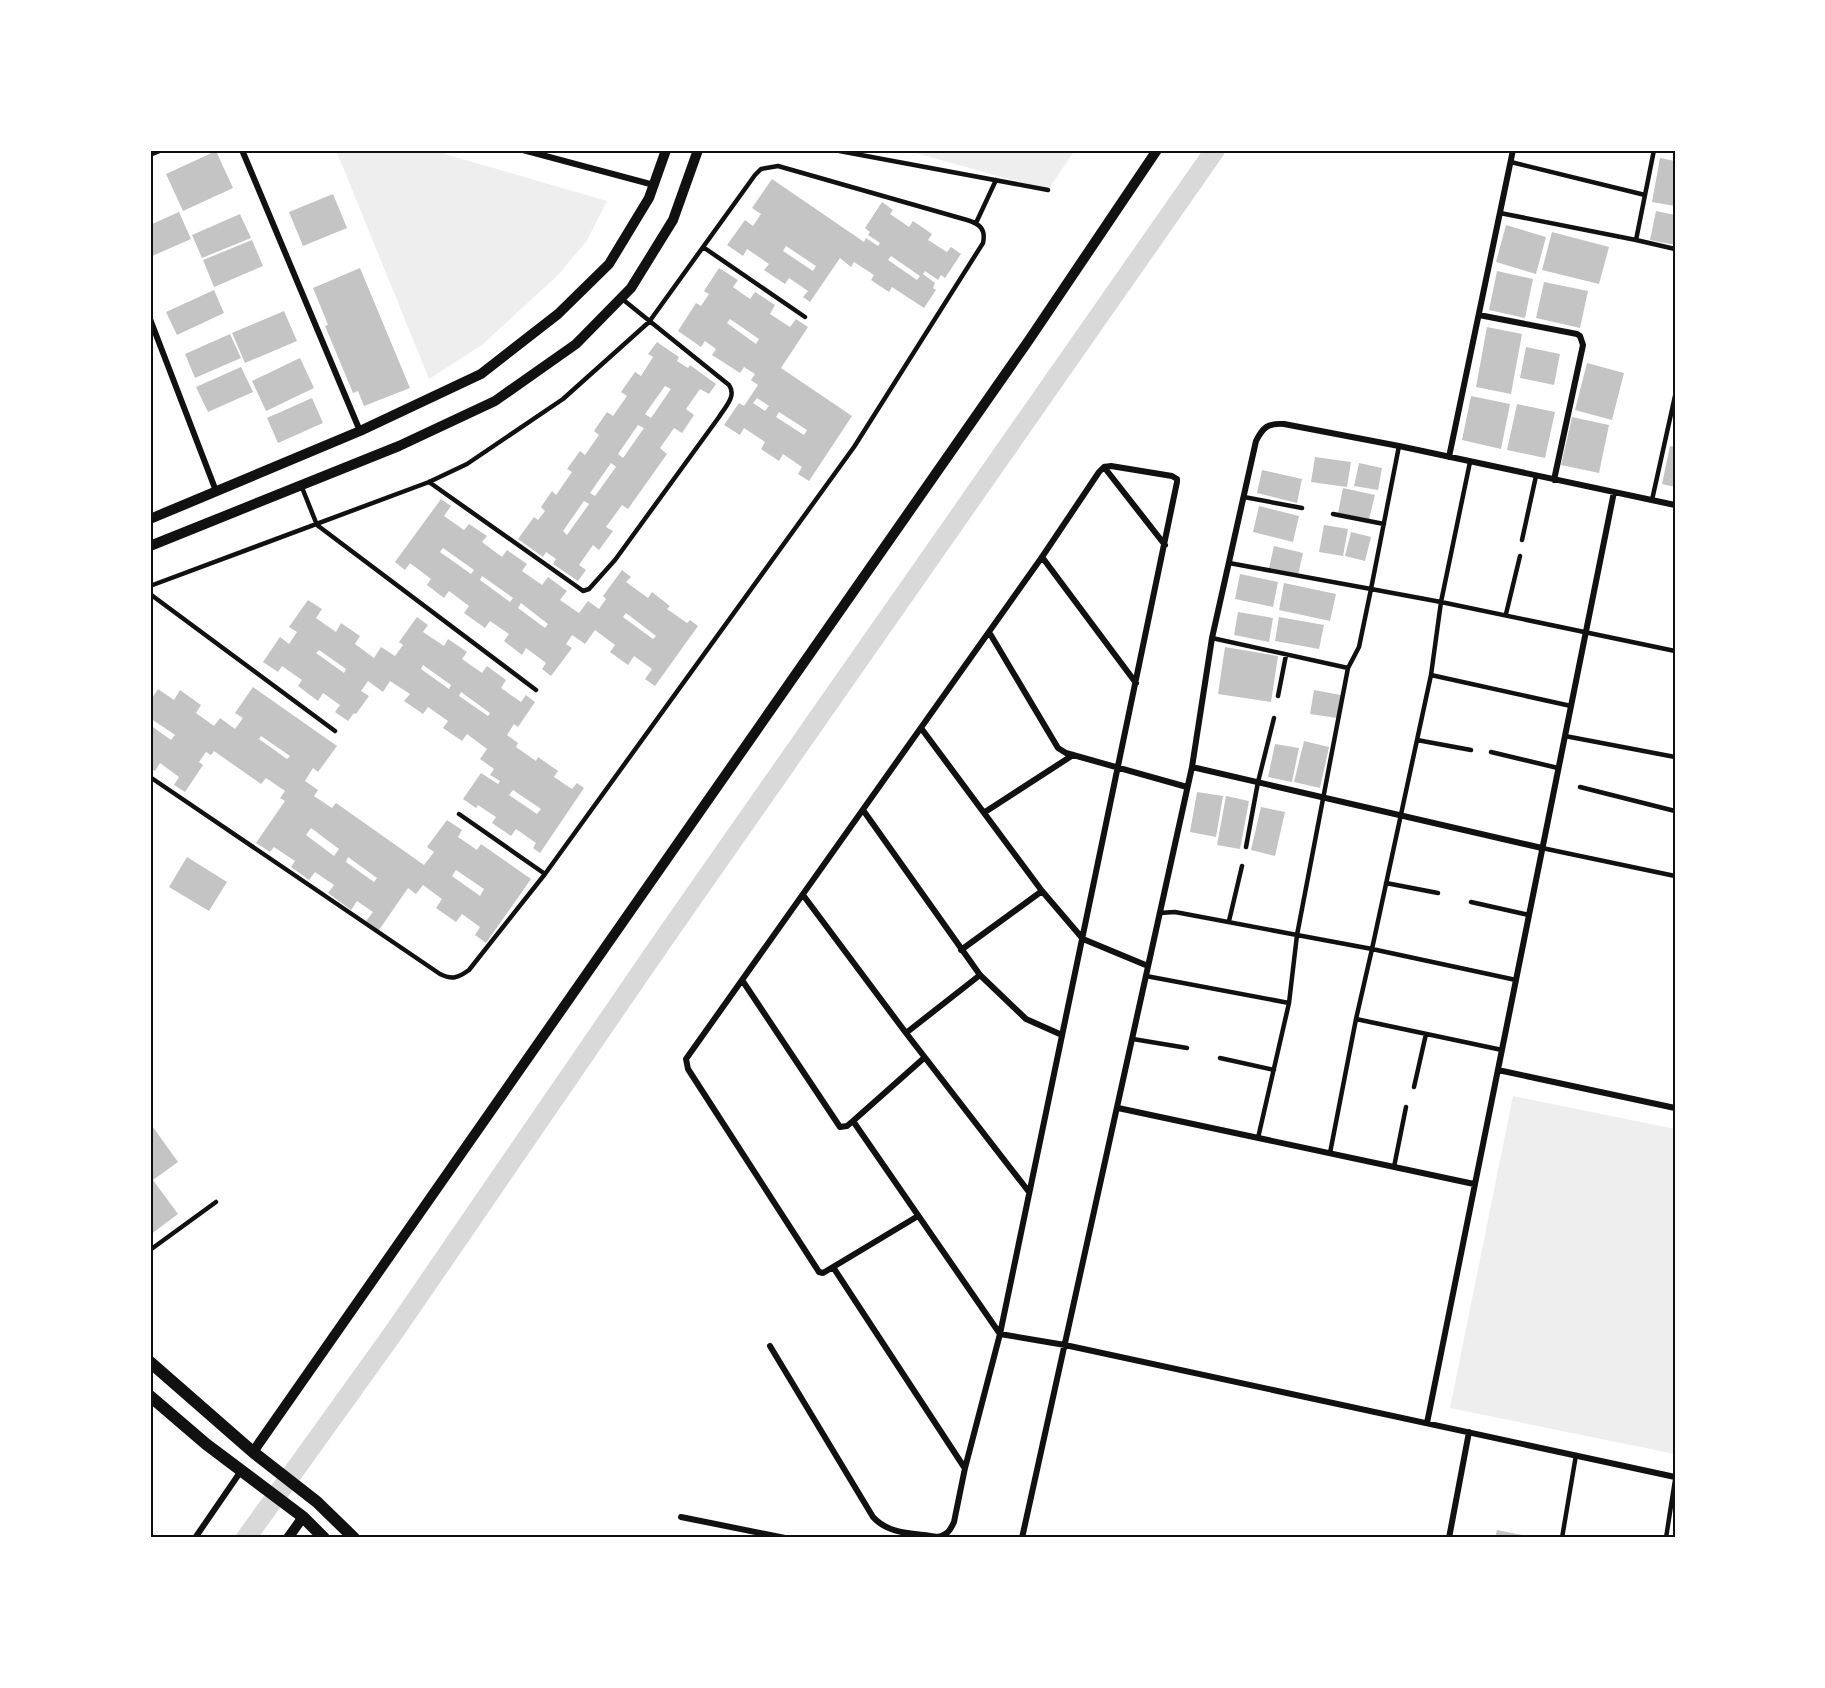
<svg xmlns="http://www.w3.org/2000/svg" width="1825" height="1688" font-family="Ubuntu,sans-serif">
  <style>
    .green { fill: #eee }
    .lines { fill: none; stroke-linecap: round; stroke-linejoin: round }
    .canal { stroke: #d9d9d9; stroke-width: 20 }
    .building { fill: #c4c4c4; fill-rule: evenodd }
    .service { stroke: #111; stroke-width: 4.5 }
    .minor { stroke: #111; stroke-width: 6 }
    .tertiary { stroke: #111; stroke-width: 10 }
    .secondary { stroke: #111; stroke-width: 12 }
    .neatline { fill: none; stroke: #111; stroke-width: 2 }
  </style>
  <rect width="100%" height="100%" fill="#fff"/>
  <path class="green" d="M336,150H446L445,154L607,201L586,242L558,275L482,345L429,379Z
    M905,150H1075L1048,190Z
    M1513,1096L1675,1129V1454L1450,1408Z"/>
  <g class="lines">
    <path class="canal" d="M246,1538L394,1332L661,943L1215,150"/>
  </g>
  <path class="building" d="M216,151L233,188L183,211L166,174Z
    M1660,158L1675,161V206L1652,202Z
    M772,179L864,242L866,238L878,246L880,243L868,235L870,232L865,228L882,202L893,210L890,214L909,227L913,221L932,234L928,240L947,252L951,247L961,254L945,278L941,275L938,280L925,271L923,274L935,283L933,288L936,290L924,308L892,287L889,292L871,280L874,275L854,262L851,267L840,258L810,302L803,297L808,291L789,278L785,284L764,270L769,264L747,249L743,256L727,245L745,220L753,226L761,214L752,208ZM786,246L816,266L813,271L783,251ZM891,256L920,276L917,280L888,260Z
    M333,194L347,228L303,246L289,212Z
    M1656,211L1675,215V245L1650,240Z
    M179,212L191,239L150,257V225Z
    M240,214L251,238L202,258L192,235Z
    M1506,225L1546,237L1536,274L1496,262Z
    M1552,232L1609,247L1599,284L1542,270Z
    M252,240L263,266L214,287L203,260Z
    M360,268L410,388L364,406L358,391L353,393L325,326L328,325L313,288Z
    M719,268L738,280L733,287L750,299L755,292L775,305L770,314L790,327L796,319L808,327L781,368L852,416L809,481L798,474L802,467L783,454L779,461L761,449L765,442L744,428L740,435L724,425L739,403L744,406L758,385L751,380L755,374L744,367L740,373L712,355L716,349L705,341L701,347L678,331L696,303L701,306L709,294L704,291ZM730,319L759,339L756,344L727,323ZM757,398L769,406L765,411L753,403ZM779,412L807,430L804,435L776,417Z
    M1497,271L1533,279L1525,318L1489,310Z
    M1544,282L1588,291L1580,328L1536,318Z
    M214,290L224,313L177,335L166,312Z
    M284,311L297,341L245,363L232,333Z
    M1487,327L1522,334L1511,394L1476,387Z
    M230,334L241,358L195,378L185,354Z
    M657,342L679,357L677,361L688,368L690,365L716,384L709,394L700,389L686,409L694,415L682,433L674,428L660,448L667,454L628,509L622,505L606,527L613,531L599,550L593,545L579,565L586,570L578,581L553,564L556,559L546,552L543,557L518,539L534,517L538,520L545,511L541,507L552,491L556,495L572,472L567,469L580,451L585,455L599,435L594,431L607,412L613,416L627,396L621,392L635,372L641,376L653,357L648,354ZM665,386L671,389L651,418L645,414ZM638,425L644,428L623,458L618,454ZM611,463L616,467L595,496L590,493ZM584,501L589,504L567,535L563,531Z
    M1526,347L1560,354L1554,385L1520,378Z
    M300,358L314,388L266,411L252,381Z
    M1587,363L1624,373L1612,420L1575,410Z
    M241,367L253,392L208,412L196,387Z
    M1471,396L1510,404L1501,449L1462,440Z
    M312,398L323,423L278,443L267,418Z
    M1517,404L1555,412L1545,458L1507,450Z
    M1572,417L1609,425L1599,473L1561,465Z
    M1670,446L1675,447V487L1662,484Z
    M1315,457L1351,462L1347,487L1311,482Z
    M1359,463L1382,468L1378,490L1354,486Z
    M1262,470L1302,479L1297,503L1257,493Z
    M1343,488L1375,495L1369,519L1338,513Z
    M441,499L451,506L444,516L464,530L469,524L487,536L482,542L502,557L507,550L527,564L522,571L542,585L548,577L567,591L560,600L579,613L588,601L599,609L606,599L603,596L622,570L631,577L626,582L648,598L652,592L670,606L667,609L687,623L690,620L698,626L655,686L645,679L652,669L634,656L628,665L610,652L615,645L595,630L585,644L572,635L566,644L572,648L551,676L542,669L546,663L526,648L522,655L504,641L509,634L490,621L485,628L464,613L469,606L449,591L444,598L427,585L431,579L410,563L405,570L395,562ZM443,548L474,570L471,574L440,552ZM482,576L513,598L510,602L480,580ZM521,603L548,624L545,628L518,608ZM626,613L656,636L653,639L623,617Z
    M1259,506L1299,516L1293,542L1253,532Z
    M1324,525L1348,529L1343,556L1319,552Z
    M1351,532L1371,537L1365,561L1345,556Z
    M1274,546L1303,553L1298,575L1269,568Z
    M1240,574L1278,582L1273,607L1235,599Z
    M1284,583L1336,594L1330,621L1279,610Z
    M308,600L322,609L316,618L336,632L341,623L360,636L355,644L374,658L381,647L395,656L403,645L399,642L417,617L428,625L423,632L444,646L448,639L467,652L462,659L482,673L487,666L506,680L501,688L521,702L526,695L535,702L518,727L514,724L507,735L518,743L516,747L536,761L538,757L558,771L554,777L572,789L577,783L584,788L540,853L533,848L536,843L516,829L511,836L492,823L496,817L478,805L476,808L463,799L481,773L498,784L500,781L490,775L494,769L480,759L487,749L467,734L462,741L443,728L448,721L428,707L423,714L404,701L410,694L390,681L383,692L368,681L361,691L369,696L356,714L354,713L348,721L335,712L340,705L323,693L318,701L298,686L302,680L282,666L278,672L263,662L280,637L289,644L297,632L289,627ZM319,650L346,669L344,673L316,653ZM423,665L451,685L449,689L421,669ZM461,692L490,713L488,716L459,696ZM513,790L541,809L537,814L509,795Z
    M1238,612L1273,618L1269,642L1234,635Z
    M1279,617L1324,625L1319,649L1275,641Z
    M1225,647L1278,656L1271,702L1218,694Z
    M253,687L337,746L318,772L313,768L305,781L318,790L314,796L332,808L336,803L424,865L434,852L427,847L447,820L462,830L458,837L477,850L481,844L531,879L486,943L475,935L480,927L462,914L456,922L436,908L442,899L423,885L416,894L408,888L379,930L366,921L373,912L357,901L351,910L328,893L334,885L315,872L309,880L291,867L295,861L274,847L270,852L256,843L285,801L280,798L285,791L266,778L261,784L214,751L211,755L206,752L199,762L203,765L185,792L174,785L179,777L160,763L155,771L150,768V725L171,740L175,735L150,718V701L158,689L174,700L180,690L201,705L196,713L214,726L220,718L235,729L243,718L235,713ZM261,736L290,756L287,759L259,739ZM311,828L339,849L334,856L306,835ZM348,857L377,878L374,882L346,862ZM456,870L484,889L480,896L452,876Z
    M1314,690L1341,695L1337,718L1310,714Z
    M1304,741L1329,747L1320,788L1294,782Z
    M1275,744L1299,748L1292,782L1268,777Z
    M1197,792L1223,796L1216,837L1190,832Z
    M1226,796L1249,801L1240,849L1217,845Z
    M1261,807L1285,812L1275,856L1251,850Z
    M187,857L227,882L209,911L169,887Z
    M150,1123L178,1162L153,1180L178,1214L150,1235Z
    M1497,1530L1532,1537V1538H1495Z"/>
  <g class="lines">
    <path class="service" d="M834,150L1048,190
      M1511,162L1645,195
      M1500,213L1636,240L1654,150
      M976,223L996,180
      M1636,240L1675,249
      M703,247L805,317
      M1470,462L1441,602L1675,651
      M429,482L579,588L583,591L589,589L615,560L719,417C725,407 737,396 729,385L621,298
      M301,485L317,525L536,690
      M1244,497L1302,508
      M1652,500L1675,396
      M1333,514L1384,524
      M1522,540L1536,476
      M1229,563L1371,589L1399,446
      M150,586L429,482L467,464L563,399L649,322L755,175L761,169L778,166L967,220C980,224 986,229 983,243L854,447L545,874L469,970C458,978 452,980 440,974L150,777
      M150,594L335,731
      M1506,614L1520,556
      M1348,668L1359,647L1371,589L1441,602L1431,675
      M1278,696L1286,655
      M1565,736L1675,757
      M1417,740L1471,750
      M1491,752L1558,768
      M1580,787L1675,811
      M459,814L545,874
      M1246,847L1258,782L1274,718
      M1542,848L1675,876
      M1386,883L1438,893
      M1471,902L1529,915
      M1159,913L1175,912L1297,935L1348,668L1212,638
      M1229,921L1242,866
      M1146,976L1289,1003L1258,1138
      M1516,980L1372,949L1431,675L1571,706
      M1289,1003L1297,935L1372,949L1356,1019
      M1133,1039L1187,1048
      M1220,1058L1274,1070
      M1414,1087L1426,1034
      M1330,1153L1356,1019L1502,1050
      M1394,1167L1406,1107
      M150,1250L216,1202
      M1562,1538L1576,1455
      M1666,1538L1675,1480"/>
    <path class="minor" d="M242,150L360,431
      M523,150L654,185
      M150,154L160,150
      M1479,315L1577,334L1580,336L1583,345L1554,480
      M150,319L216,491
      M1449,457L1513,150
      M1104,467L1165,545
      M1042,557L1136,683
      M989,632L1058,748L1066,753L1187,787
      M921,728L1042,891L1083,939L1148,966
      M1192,767L1542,848
      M863,810L980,975L1026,1019L1062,1035
      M985,812L1073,755
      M803,895L906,1033L1029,1192
      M961,950L1042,891
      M742,980L840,1127L847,1126L853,1121L924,1058
      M906,1033L980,975
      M1498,1070L1675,1108
      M1118,1108L1474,1184
      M853,1121L1000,1334L1065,1345L1675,1477
      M833,1267L964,1467
      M770,1346L873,1517C889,1535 915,1533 937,1537C947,1535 950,1531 954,1522L965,1468L1000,1334L1177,482V479L1172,476L1111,466L1104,467L1099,472L1042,557L686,1059L688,1069L819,1272L823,1273L918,1216
      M1427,1423L1614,492
      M681,1517L785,1538
      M195,1538L241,1471
      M1022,1538L1192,767L1212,638L1256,441C1263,427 1268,423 1284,424L1399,446L1675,505
      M1449,1538L1469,1432"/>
    <path class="tertiary" d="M150,519L360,431L481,374L558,314L609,264L649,198L666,150
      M150,546L399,446L495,401L576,344L631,288L673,220L698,150
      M253,1452L1029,340L1157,150
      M288,1538L303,1517"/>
    <path class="secondary" d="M150,1362L253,1452L317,1502L354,1538
      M150,1396L206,1444L303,1517L324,1538"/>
  </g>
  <rect width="1825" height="1688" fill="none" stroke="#ffffff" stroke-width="303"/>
  <rect x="152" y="152" width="1522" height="1384" class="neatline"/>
</svg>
